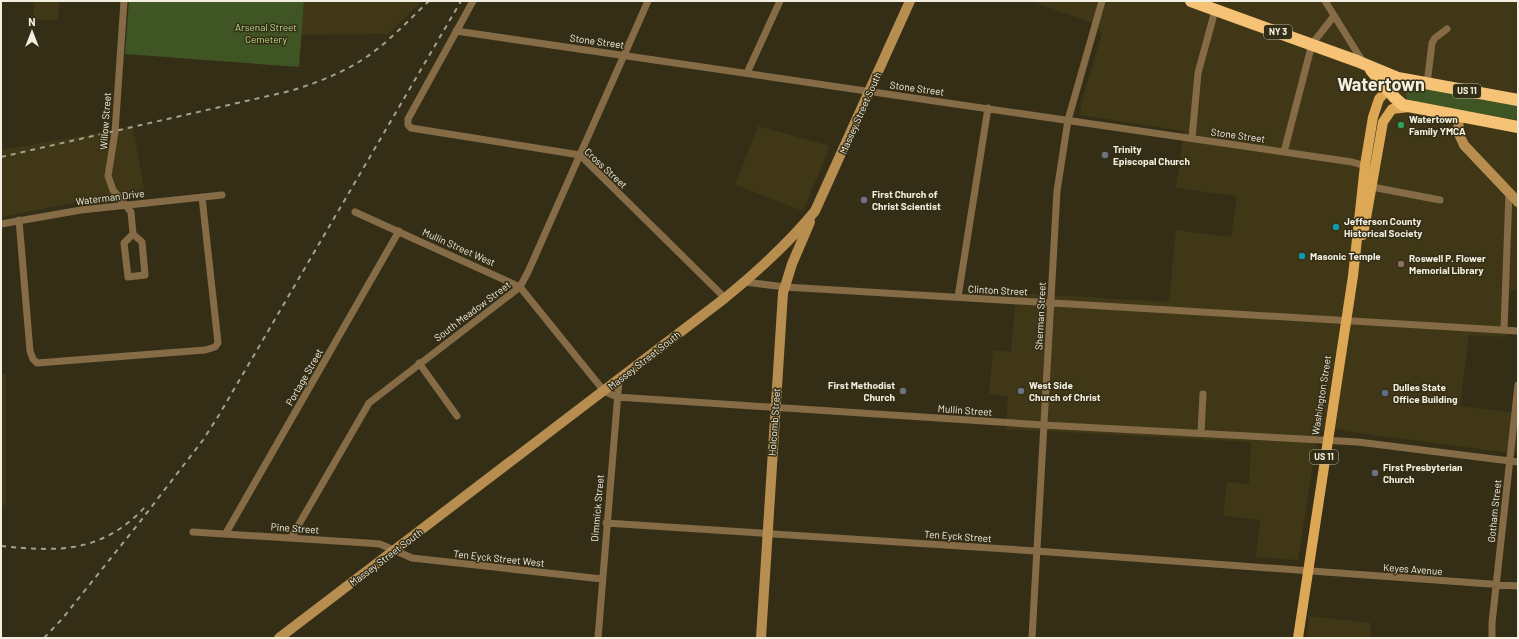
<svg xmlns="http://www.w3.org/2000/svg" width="1519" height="639" font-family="Barlow,sans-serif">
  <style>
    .built { fill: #403717 }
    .green { fill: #405524 }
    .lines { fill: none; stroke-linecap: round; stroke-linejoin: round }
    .street { stroke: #866c46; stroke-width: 7 }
    .secondary { stroke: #b78e4f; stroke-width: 10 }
    .primary { stroke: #dda855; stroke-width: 10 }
    .highway { stroke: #f6c376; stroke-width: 12 }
    .rail { stroke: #a5a08e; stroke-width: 2; stroke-dasharray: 5 5; stroke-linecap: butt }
    .leisure-dot { fill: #2e9e5b; stroke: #352e16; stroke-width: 1.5 }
    .worship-dot { fill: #6b7280; stroke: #352e16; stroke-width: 1.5 }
    .culture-dot { fill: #0f9aa8; stroke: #352e16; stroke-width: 1.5 }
    .education-dot { fill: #8d6e63; stroke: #352e16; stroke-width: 1.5 }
    .service-dot { fill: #5c6f8a; stroke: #352e16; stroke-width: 1.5 }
    .labels { text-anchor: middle; stroke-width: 3; stroke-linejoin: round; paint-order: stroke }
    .shield { fill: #352e16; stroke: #b9b5a3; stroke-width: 1 }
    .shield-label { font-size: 9px; font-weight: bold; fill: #f2efe0 }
    .park-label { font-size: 10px; fill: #badd8f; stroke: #352e16 }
    .street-label { font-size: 10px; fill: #f2efe0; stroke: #352e16 }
    .poi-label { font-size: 10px; font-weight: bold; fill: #f2efe0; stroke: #352e16; text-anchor: start }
    .town-label { font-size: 18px; font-weight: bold; fill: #f2efe0; stroke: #352e16 }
  </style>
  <rect width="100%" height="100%" fill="#352e16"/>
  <path class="built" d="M34,1H59L58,21L33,19Z
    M304,1H422L388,34L301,35Z
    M1031,1H1518V290L1508,291L1507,337L1469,335L1460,406L1518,413L1517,454L1344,431V429L1318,432L1298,560L1256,557L1260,520L1223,516L1227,482L1249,484L1251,442L1006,429L1008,396L989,394L993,350L1011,352L1016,293L1169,302L1176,230L1231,237L1237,196L1176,188L1184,131L1080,115L1081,104L1102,33L1092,23Z
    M758,126L830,146L803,211L735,185Z
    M133,127L144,189L1,217V150Z
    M1,374H6V505H1Z
    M1309,616L1371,623L1370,638H1306Z"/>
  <path class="green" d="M129,1H304L299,67L125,54Z
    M1420,88L1518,104V120L1422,104L1410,101L1406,97L1407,91Z"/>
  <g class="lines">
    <path class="street" d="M124,1L115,132L108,176L113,190L131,212L133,234L142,242L145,275L128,277L124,243L133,234
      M473,1L408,119V125L411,128L580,155L725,298
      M1325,1L1363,62
      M456,31L1352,162L1369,167
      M747,73L780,1
      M1427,84L1432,43L1435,38L1447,29
      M1192,138L1198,73L1213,18L1214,9
      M1284,152L1312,44L1334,16
      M1372,187L1440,200
      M355,212L520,287L604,391L617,397L1043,425L1358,442L1518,462
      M19,220L30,351L33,359L37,363L205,350L215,347L218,343L202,197
      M1,224L81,210L222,195
      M745,282L785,287L1518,331
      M958,297L988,108
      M1504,330L1509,192
      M419,363L457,416
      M1201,433L1203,394
      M606,523L1036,551L1518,586
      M193,532L367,543L380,544L412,558L602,579
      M226,533L399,231
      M291,538L369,403L520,287L528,272L648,1
      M598,638L619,380
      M1032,638L1057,191L1068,120L1102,1
      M1492,638V623L1518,385"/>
    <path class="secondary" d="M1458,115L1459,134L1464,145L1518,202
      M279,638L725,298C758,271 788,244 815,211L910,1
      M761,638L783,293L792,264L810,222"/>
    <path class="primary" d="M1363,235L1383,122L1392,109L1409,107
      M1298,638L1353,276L1365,165L1373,117L1379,99L1388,89L1399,83L1410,82"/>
    <path class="highway" d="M1191,1L1357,61L1398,78L1518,100
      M1371,70L1395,98L1403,105L1518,127"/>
    <path class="rail" d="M1,157L290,91C323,81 355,68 381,46C398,32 413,16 429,1
      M1,546C60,552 102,553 146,506
      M44,638L62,619L139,523L203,440L219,415L461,1"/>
  </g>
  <circle class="leisure-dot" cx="1401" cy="125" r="4"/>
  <g class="worship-dot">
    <circle cx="1105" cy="155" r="4"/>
    <circle cx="864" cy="200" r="4"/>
    <circle cx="903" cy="391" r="4"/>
    <circle cx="1021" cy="391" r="4"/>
    <circle cx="1375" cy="473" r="4"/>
  </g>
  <g class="culture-dot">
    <circle cx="1336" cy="227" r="4"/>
    <circle cx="1302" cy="256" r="4"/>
  </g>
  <circle class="education-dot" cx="1401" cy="264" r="4"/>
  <circle class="service-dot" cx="1385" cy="393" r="4"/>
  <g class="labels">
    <g class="shield">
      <rect x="1264" y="25" width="28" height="14" rx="3"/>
      <rect x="1453" y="84" width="28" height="14" rx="3"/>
      <rect x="1310" y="450" width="28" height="14" rx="3"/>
    </g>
    <g class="shield-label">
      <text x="1278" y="35">NY 3</text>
      <text x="1467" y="94">US 11</text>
      <text x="1324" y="460">US 11</text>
    </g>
    <g class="park-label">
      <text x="266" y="31">Arsenal Street<tspan x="266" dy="12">Cemetery</tspan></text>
    </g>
    <g class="street-label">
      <text transform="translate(597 41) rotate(8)" y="4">Stone Street</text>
      <text transform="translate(917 88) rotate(8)" y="4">Stone Street</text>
      <text transform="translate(860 113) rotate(-66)" y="4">Massey Street South</text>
      <text transform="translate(105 121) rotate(-86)" y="4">Willow Street</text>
      <text transform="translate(1238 135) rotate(8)" y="4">Stone Street</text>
      <text transform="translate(606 168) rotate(43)" y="4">Cross Street</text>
      <text transform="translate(110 197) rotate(-7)" y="4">Waterman Drive</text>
      <text transform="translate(459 247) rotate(24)" y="4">Mullin Street West</text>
      <text transform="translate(998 290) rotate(3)" y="4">Clinton Street</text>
      <text transform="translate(472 311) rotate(-37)" y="4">South Meadow Street</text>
      <text transform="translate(1040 316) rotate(-87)" y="4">Sherman Street</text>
      <text transform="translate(644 360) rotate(-38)" y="4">Massey Street South</text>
      <text transform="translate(304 377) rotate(-60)" y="4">Portage Street</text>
      <text transform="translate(1321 395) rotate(-81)" y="4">Washington Street</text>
      <text transform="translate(965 410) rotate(4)" y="4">Mullin Street</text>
      <text transform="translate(774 422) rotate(-86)" y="4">Holcomb Street</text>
      <text transform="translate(597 508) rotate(-85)" y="4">Dimmick Street</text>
      <text transform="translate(1494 511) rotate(-84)" y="4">Gotham Street</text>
      <text transform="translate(295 528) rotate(4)" y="4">Pine Street</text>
      <text transform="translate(958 536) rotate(4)" y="4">Ten Eyck Street</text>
      <text transform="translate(386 557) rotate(-37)" y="4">Massey Street South</text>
      <text transform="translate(499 558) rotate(6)" y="4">Ten Eyck Street West</text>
      <text transform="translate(1413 569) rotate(4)" y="4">Keyes Avenue</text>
    </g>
    <g class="poi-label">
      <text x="1409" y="123">Watertown<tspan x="1409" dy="12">Family YMCA</tspan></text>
      <text x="1113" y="153">Trinity<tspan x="1113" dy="12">Episcopal Church</tspan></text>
      <text x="872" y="198">First Church of<tspan x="872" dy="12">Christ Scientist</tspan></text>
      <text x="1344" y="225">Jefferson County<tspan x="1344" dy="12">Historical Society</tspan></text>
      <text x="1310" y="260">Masonic Temple</text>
      <text x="1409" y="262">Roswell P. Flower<tspan x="1409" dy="12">Memorial Library</tspan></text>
      <text x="895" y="389" text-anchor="end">First Methodist<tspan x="895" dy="12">Church</tspan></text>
      <text x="1029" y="389">West Side<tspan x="1029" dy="12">Church of Christ</tspan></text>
      <text x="1393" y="391">Dulles State<tspan x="1393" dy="12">Office Building</tspan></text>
      <text x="1383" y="471">First Presbyterian<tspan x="1383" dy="12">Church</tspan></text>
    </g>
    <g class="town-label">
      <text x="1381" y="91">Watertown</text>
    </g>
  </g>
  <rect width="1519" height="639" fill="none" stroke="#f2efe0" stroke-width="4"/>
  <g transform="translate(32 32)" stroke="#352e16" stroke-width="3" paint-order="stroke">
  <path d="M0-3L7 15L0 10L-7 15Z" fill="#f2efe0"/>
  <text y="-6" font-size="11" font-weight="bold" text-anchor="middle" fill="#f2efe0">N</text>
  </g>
</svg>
